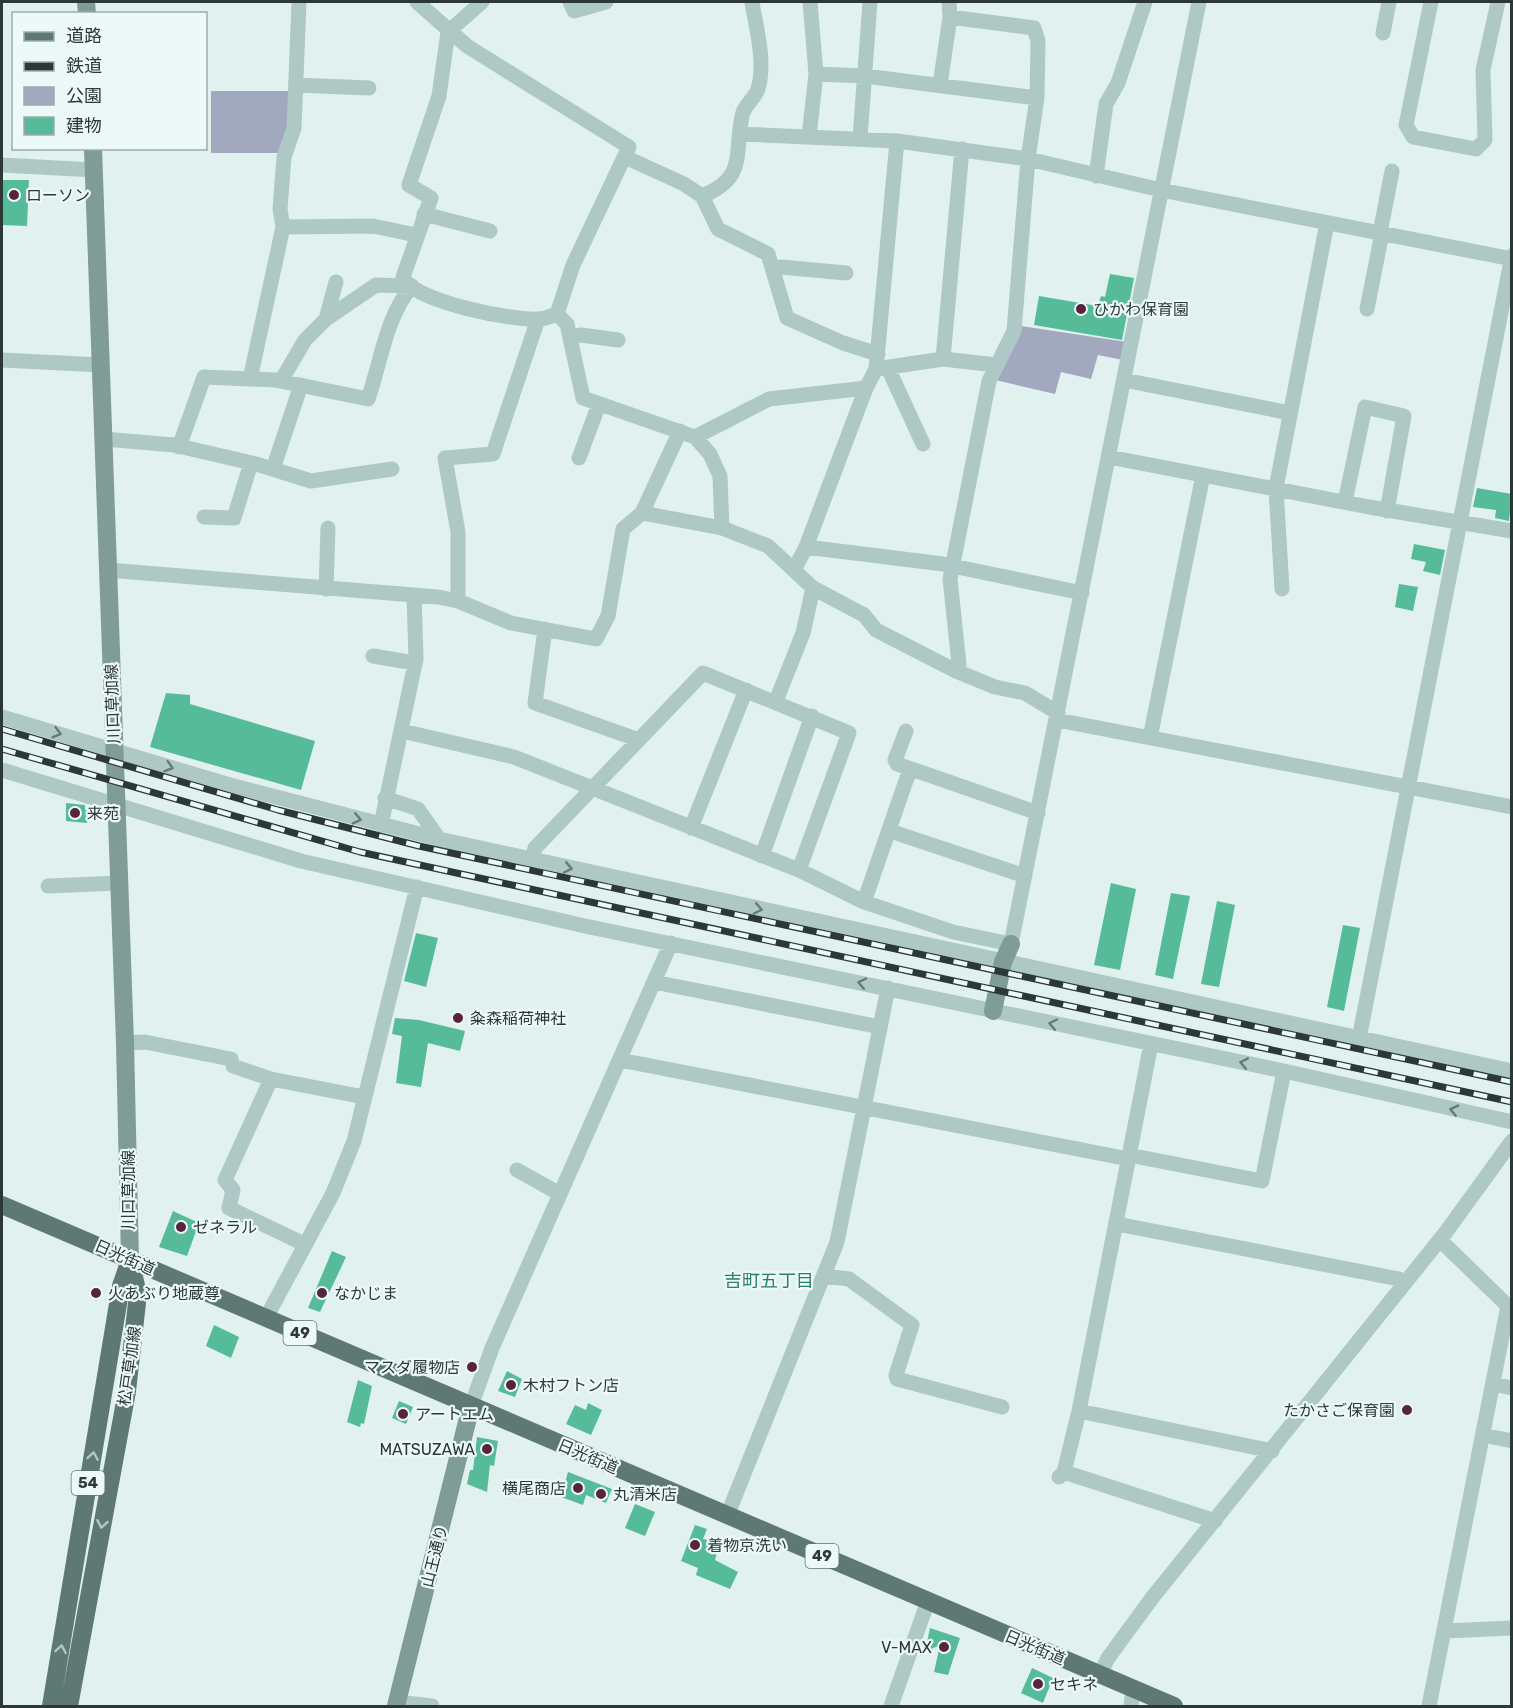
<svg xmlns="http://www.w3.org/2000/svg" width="1513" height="1708" font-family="Rubik,'Noto Sans JP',sans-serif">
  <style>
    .green { fill: #a2a9bf }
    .building { fill: #56bb99 }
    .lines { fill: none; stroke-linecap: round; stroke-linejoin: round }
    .street { stroke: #aec9c5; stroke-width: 15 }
    .secondary { stroke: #7f9c96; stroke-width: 18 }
    .primary { stroke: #5e7872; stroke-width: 18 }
    .rail-casing { stroke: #2b3835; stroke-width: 7 }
    .rail { stroke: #edf9f9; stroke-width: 4.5; stroke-dasharray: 14; stroke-linecap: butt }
    .oneway { stroke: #667976 }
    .oneway2 { stroke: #b4c5c3 }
    .poi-dot { fill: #56243e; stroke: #edf9f9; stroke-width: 2 }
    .labels { text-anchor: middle; stroke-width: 4.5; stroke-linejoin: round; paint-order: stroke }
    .shield { fill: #edf9f9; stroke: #657270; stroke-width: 1.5 }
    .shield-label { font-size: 15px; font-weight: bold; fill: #2b3835 }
    .poi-label { font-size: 16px; fill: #2b3835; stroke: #edf9f9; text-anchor: start }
    .street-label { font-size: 16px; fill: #2b3835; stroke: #edf9f9 }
    .neighbourhood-label { font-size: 18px; fill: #2c7f63; stroke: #edf9f9 }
  </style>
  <rect width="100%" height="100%" fill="#e1f1f0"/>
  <path class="green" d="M211,91H293L291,121L280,153H211Z
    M1021,326L1127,342L1123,360L1098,355L1091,379L1061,372L1055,394L995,380Z"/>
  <path class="building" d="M2,180H29L27,226L2,225Z
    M1110,274L1134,278L1122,340L1034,325L1039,296L1098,306L1101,296L1105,297Z
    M1477,488L1512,494L1509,521L1495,518L1496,510L1473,507Z
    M1414,544L1445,550L1440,575L1423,571L1426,562L1411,559Z
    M1399,584L1418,587L1413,611L1395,607Z
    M166,693L190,695V704L315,741L301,790L150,747Z
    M66,803L85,805V810H88L87,823L66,821Z
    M1111,883L1136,889L1120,970L1094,965Z
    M1171,893L1190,896L1173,979L1155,975Z
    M1217,901L1235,905L1219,987L1201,984Z
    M1343,925L1360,928L1344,1011L1327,1007Z
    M416,933L438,938L426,987L404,981Z
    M395,1018L419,1020L465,1031L460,1051L428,1043L421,1087L396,1083L402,1036L392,1034Z
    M173,1211L199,1223L187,1256L159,1247Z
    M332,1251L346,1257L320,1312L308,1308Z
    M214,1325L239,1337L231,1358L206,1346Z
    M507,1371L522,1379L515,1397L498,1391Z
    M358,1380L372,1386L364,1424L361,1423L360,1427L347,1422Z
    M399,1401L413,1407L406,1424L392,1418Z
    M588,1403L602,1410L591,1435L566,1424L575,1405L586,1410Z
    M477,1437L498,1441L494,1466L490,1465L487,1492L467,1484L470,1470H473Z
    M568,1472L612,1489L606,1503L586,1495L583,1505L561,1497Z
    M635,1504L655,1512L645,1536L625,1528Z
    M695,1525L707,1529L703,1539L720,1542L715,1560L738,1572L730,1589L696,1575L698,1568L681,1561Z
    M930,1628L960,1638L948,1675L934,1672L940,1645L925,1652Z
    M1032,1668L1053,1678L1043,1703L1021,1693Z"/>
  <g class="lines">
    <path class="street" d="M417,2L467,46L629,147L573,265L557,314L567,324L583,398L695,437L710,454L720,476L722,528
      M482,2L448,32L439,96L409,185L431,198L403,277C413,302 514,321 539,319C545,319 551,316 557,314
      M570,2L574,11L606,2
      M1431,2L1406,125L1413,137L1476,149L1485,140L1483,70L1498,2
      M950,17L1034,28L1038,41L1037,98L1028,159L1014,331L989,381L950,579L959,664L956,671
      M1383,33L1389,2
      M816,74L865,76L1037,98
      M297,85L369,88
      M940,85L950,17L949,2
      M740,134L897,141L1028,159L1161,190L1512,259
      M809,136L816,74L810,2
      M860,138L870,2
      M625,157L684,184L702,196C747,178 734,155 742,116C744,104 755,99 758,89C766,62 756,28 752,2
      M2,165L94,170
      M1096,176L1106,104L1118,83L1145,2
      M702,196L718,229L768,254L787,318L843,343L878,354
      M424,214L490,231
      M283,227L280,209L284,157L294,128L299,2
      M1380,233L1392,171
      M773,271L781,267L846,273
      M1367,309L1382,233
      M326,319L376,285L412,286
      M570,337L581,335L618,340
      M943,359L962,149
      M2,360L101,365
      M888,368L923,444
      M876,369L943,359L996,365
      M250,379L283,227L373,226L416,235
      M1124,380L1290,413
      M281,381L305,340L326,319L336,282
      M695,437L769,399L866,388
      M104,439L174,445L256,464L311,481L392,469
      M179,447L204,377L275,380L368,399C381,362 386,316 412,286
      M1109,457L1369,507L1512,531
      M579,458L599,404
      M273,469L301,385
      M1345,502L1365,407L1404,416L1387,511
      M642,513L722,528L768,546L813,588L864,615L876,630L956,671L995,687L1025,693L1058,713
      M204,517L234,518L251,463
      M806,547L943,564L1082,593
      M108,570L438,597L458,601L511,623L596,639L608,616L623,529L642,513L680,431
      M794,570L806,547L866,388L876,369L897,141
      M326,589L328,528
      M1282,589L1276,488L1327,223
      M458,601V532L445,458L493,454L538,319
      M545,629L535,703L639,740
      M373,656L415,663
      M776,701L803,633L813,588
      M2,717L230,785L439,839L1512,1071
      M1057,720L1512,807
      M402,731L514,757L799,870L864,902L953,932L1011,944L1199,2
      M906,731L895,760L897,764L1038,813
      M1150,738L1203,475
      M2,770L301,861L585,926L1284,1071L1512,1122
      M385,798L418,809L439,839
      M381,825L416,659L414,595
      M691,828L746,690
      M890,831L1025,876
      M762,856L812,716
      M532,860L535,848L703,673L849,733L799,870
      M48,886L118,883
      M864,902L910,769
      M654,982L880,1027
      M1359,1039L1512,256
      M125,1043L145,1042L231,1059L233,1066L271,1079L364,1097
      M620,1060L1129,1159
      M271,1079L225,1180L233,1190L229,1208L304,1244
      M1129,1155L1262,1181L1284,1071
      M517,1170L560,1194
      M1117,1224L1399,1279L1405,1283
      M825,1276L849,1279L912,1325L896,1375L897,1379L1002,1407
      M266,1318L333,1193L354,1141L417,887
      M1493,1384L1512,1388
      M471,1406L492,1348L671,943
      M1079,1411L1272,1451
      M1483,1435L1512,1441
      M1064,1472L1215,1521
      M1059,1477L1064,1472L1079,1411L1151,1044
      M727,1516L837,1242L888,988
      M1445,1631L1512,1628
      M1100,1674L1108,1658L1152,1598L1446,1232L1512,1141
      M397,1702L432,1706
      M891,1706L928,1601
      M1131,1706L1133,1689
      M1429,1706L1508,1306L1440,1240"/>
    <path class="secondary" d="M86,2L87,14
      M93,148L125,1043L130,1260
      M993,1011L1003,962L1011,944
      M396,1706L471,1406"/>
    <path class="primary" d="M2,1205L1174,1706
      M51,1706L121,1286L130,1260
      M69,1706L127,1391L138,1294L130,1260"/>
    <defs>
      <path id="rail" d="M2,729L278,810L419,846L1512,1082
        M2,749L360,852L1512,1102"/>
    </defs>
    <use href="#rail" class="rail-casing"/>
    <use href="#rail" class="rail"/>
  </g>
  <defs><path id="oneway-chevron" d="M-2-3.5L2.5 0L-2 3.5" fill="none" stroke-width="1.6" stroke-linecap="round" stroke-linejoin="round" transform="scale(1.5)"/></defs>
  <g class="oneway">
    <use href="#oneway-chevron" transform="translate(57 733) rotate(16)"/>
    <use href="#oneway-chevron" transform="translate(169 767) rotate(17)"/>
    <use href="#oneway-chevron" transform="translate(357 819) rotate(13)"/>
    <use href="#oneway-chevron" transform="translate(568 868) rotate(12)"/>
    <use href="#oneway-chevron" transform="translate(758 909) rotate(12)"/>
    <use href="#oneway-chevron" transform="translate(862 983) rotate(-168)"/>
    <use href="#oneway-chevron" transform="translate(1053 1024) rotate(-168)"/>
    <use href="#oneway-chevron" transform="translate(1244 1063) rotate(-169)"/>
    <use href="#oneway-chevron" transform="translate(1454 1110) rotate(-167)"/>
  </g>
  <g class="oneway2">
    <use href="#oneway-chevron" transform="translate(93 1456) rotate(-81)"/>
    <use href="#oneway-chevron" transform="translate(102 1524) rotate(100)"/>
    <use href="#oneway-chevron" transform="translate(61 1649) rotate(-80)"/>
  </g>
  <g class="poi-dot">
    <circle cx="14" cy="195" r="6"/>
    <circle cx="1081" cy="309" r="6"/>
    <circle cx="75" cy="813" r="6"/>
    <circle cx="458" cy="1018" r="6"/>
    <circle cx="181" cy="1227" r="6"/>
    <circle cx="96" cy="1293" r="6"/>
    <circle cx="322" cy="1293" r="6"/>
    <circle cx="472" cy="1367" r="6"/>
    <circle cx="511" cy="1385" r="6"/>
    <circle cx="1407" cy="1410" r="6"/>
    <circle cx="403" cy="1414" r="6"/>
    <circle cx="487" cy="1449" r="6"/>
    <circle cx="578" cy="1488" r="6"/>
    <circle cx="601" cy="1494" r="6"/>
    <circle cx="695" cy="1545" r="6"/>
    <circle cx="944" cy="1647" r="6"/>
    <circle cx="1038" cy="1684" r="6"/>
  </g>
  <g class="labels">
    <g class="shield">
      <rect x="283.5" y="1321" width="33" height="24" rx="4.5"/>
      <rect x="71.5" y="1471" width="33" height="24" rx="4.5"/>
      <rect x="805.5" y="1544" width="33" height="24" rx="4.5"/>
    </g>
    <g class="shield-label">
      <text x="300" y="1338">49</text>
      <text x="88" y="1488">54</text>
      <text x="822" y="1561">49</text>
    </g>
    <g class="poi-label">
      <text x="26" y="201">ローソン</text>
      <text x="1093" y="315">ひかわ保育園</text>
      <text x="87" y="819">来苑</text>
      <text x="470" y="1024">粂森稲荷神社</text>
      <text x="193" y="1233">ゼネラル</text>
      <text x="108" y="1299">火あぶり地蔵尊</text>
      <text x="334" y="1299">なかじま</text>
      <text x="460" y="1373" text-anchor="end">マスダ履物店</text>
      <text x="523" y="1391">木村フトン店</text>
      <text x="1395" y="1416" text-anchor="end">たかさご保育園</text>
      <text x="415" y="1420">アートエム</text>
      <text x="475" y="1455" text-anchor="end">MATSUZAWA</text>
      <text x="566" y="1494" text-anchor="end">横尾商店</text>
      <text x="613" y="1500">丸清米店</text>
      <text x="707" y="1551">着物京洗い</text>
      <text x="932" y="1653" text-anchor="end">V-MAX</text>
      <text x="1050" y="1690">セキネ</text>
    </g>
    <g class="street-label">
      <text transform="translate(112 704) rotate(-92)" y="6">川口草加線</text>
      <text transform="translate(128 1190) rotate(-90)" y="6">川口草加線</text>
      <text transform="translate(125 1257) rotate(24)" y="6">日光街道</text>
      <text transform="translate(129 1366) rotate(-82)" y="6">松戸草加線</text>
      <text transform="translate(588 1456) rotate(23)" y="6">日光街道</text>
      <text transform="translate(434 1556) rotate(-76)" y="6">山王通り</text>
      <text transform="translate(1035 1647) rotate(23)" y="6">日光街道</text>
    </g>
    <g class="neighbourhood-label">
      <text x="769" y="1287">吉町五丁目</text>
    </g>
  </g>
  <rect width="1513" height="1708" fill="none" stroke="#2b3835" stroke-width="6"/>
  <rect x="12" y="12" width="195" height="138" fill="#edf9f9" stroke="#9facab" stroke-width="1.5"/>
  <rect x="24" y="32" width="30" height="9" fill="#5e7872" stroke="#9facab" stroke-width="1.5"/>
  <text x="66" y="42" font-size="18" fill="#2b3835">道路</text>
  <rect x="24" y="62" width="30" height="9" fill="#2b3835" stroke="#9facab" stroke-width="1.5"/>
  <text x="66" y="72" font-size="18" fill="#2b3835">鉄道</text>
  <rect x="24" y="87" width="30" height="18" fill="#a2a9bf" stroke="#9facab" stroke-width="1.5"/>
  <text x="66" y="102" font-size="18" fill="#2b3835">公園</text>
  <rect x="24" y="117" width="30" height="18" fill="#56bb99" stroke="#9facab" stroke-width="1.5"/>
  <text x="66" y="132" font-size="18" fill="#2b3835">建物</text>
</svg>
